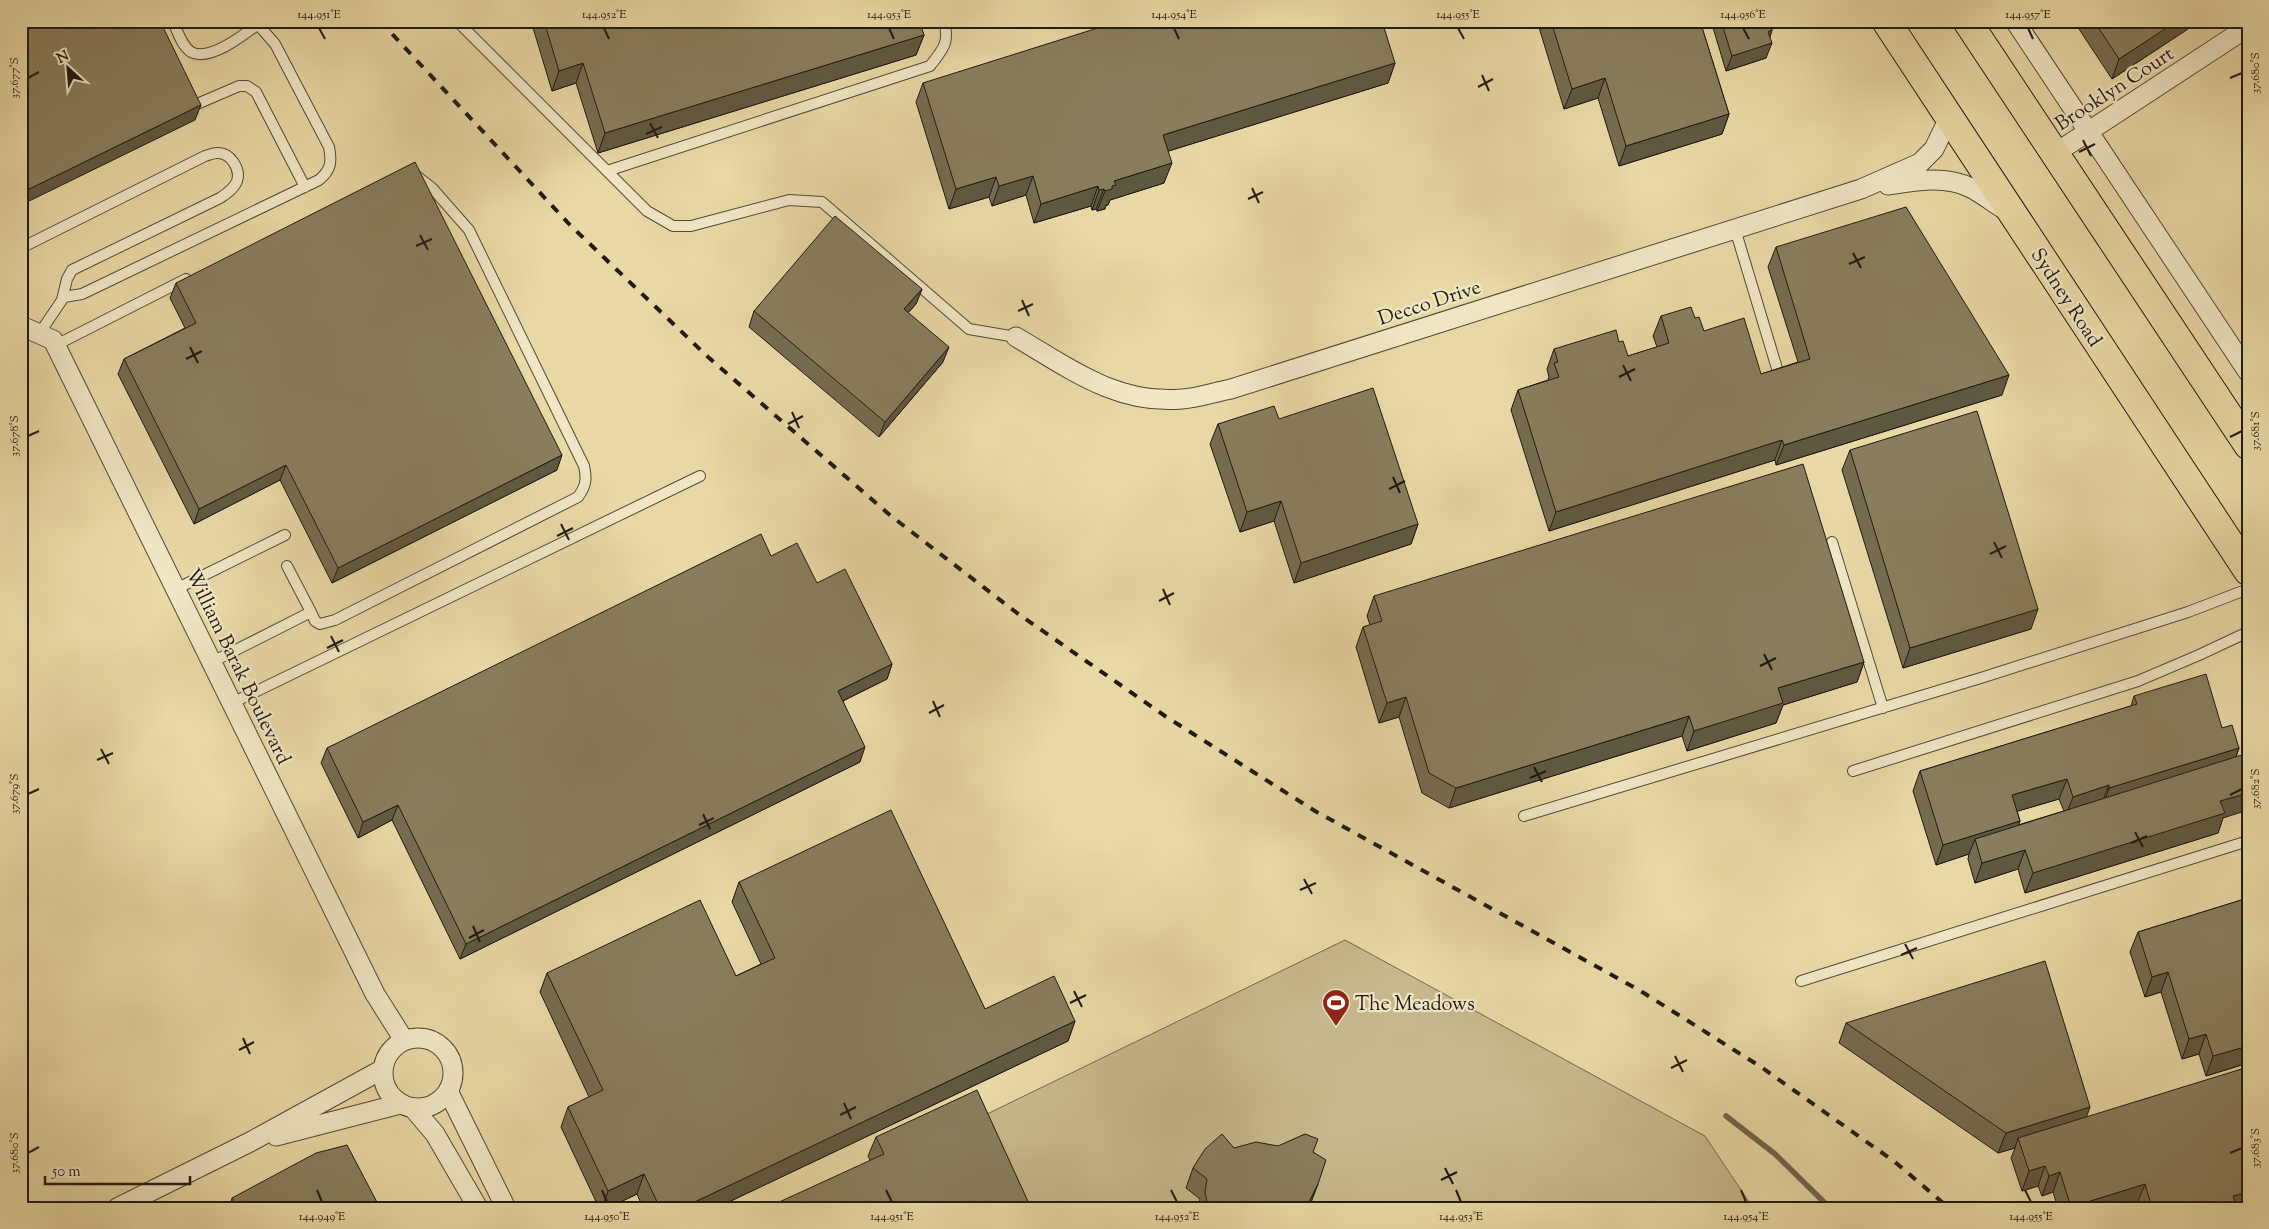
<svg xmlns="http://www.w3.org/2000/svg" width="2269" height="1229" font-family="'Sorts Mill Goudy',serif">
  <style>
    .green { fill: #c6b88c; stroke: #74694e }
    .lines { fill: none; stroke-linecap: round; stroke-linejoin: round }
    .stream { stroke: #70654b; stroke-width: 5.5 }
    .lane-casing { stroke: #534a35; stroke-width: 12 }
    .street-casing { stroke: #534a35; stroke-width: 21 }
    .highway-casing { stroke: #211a10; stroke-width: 30 }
    .lane { stroke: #f0e6c4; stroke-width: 10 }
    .street { stroke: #f0e6c4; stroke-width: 19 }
    .highway { stroke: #e8d8a5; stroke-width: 28 }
    .rail { stroke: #211a10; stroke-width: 4; stroke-dasharray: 9 9; stroke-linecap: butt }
    .wall { fill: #756c50; stroke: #211a10; fill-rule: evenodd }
    .shaded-wall { fill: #5f5841; stroke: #211a10 }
    .building { fill: #887d5d; stroke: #211a10 }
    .ticks { fill: none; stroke: #211a10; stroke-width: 2 }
    .labels { text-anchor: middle; stroke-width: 4.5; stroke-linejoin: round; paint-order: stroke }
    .street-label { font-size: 20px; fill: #211a10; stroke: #f0e6c4 }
    .poi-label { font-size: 20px; fill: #211a10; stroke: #f0e6c4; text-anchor: start }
    .neatline { fill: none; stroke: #211a10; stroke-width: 2 }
    .ticks-label { font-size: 12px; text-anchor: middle; fill: #211a10 }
  </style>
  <rect width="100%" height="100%" fill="#e8d8a5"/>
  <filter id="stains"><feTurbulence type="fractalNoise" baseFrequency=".004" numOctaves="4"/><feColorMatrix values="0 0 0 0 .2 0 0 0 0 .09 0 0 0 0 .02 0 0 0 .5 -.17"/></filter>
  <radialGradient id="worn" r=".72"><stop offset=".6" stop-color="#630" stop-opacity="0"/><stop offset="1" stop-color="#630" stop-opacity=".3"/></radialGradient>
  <path class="green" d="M1345,940L1705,1136L1753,1208H1031L985,1115Z"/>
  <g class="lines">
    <path class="stream" d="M1726,1116L1775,1154L1830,1208"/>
    <defs>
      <path id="lane" d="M173,21C177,31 182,46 191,52C209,62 244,35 258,24
        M457,21L647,211L673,226H691L789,200L822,202L969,329L1016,337
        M190,107L239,86H247L256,92L305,187
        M607,171L930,66C943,49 950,43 944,21
        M1735,229L1779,375
        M21,248L205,156C209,155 213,153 217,153C230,152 241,169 237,181C234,189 226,194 220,198L72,270L67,279L62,300
        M39,334L64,297L82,294L319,180C331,170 332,162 329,147L275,44L255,21
        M56,345L186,279
        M1832,542L1883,708
        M287,566L311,612
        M176,589L285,535
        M212,662L311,612L315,621L320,624L335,620L578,497C586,486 587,479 584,466L469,230L433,189L413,173
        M232,703L700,476
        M1853,771L2138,681L2199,655L2248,632
        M1524,816L1984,677L2188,612L2248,589
        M1801,981L2248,841"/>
      <path id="street" d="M2015,21L2248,372
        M2054,154L2248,27
        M1888,185C1915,181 1945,175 1971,188C1984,195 1995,204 2007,211
        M21,329L26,328L53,340L375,994L404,1040
        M1016,337C1069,368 1117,405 1182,399C1198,398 1215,392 1231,389L1861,189L1920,163L1934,149L1949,118
        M383 1073a35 35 0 1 1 70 0a35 35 0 1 1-70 0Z
        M448,1091L506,1208
        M413,1108L435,1134L478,1208
        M276,1136L400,1104
        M117,1208L250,1142L383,1069"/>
      <path id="highway" d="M1886,21L2248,571
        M1967,21L2248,445"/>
    </defs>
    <use href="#lane" class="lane-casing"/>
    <use href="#street" class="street-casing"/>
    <use href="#highway" class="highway-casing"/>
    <use href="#lane" class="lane"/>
    <use href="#street" class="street"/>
    <use href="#highway" class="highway"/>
    <path class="rail" d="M380,21L570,225L708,357L891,516L1017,613L1165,716L1315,811L1639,990L1761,1067L1895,1162L1949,1208"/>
  </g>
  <path class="wall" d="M531,21H919L924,35L916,55L598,153L576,83L552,91Z
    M1537,21H1700L1729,114L1722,134L1619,166L1598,98L1564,109Z
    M1711,21H1769L1772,30L1770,37L1766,58L1726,71Z
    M2063,21H2200L2112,79L2075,23L2068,28Z
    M1395,63L1388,83L1168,151L1164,183L1110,200L1108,205H1106L1105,209L1097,211L1096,209L1092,210L1091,206L1034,223L1026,195L992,206L989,197L949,209L916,102L923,83Z
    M1776,247L2002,395L1776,465L1775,460L1549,531L1511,410L1518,390L1548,380L1549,377L1547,369L1554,349L1619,342L1628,356L1657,347L1653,336L1661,316L1695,318L1704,331L1761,374L1798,362L1768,267Z
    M176,283L557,470L332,583L280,480L194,524L118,374L124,359L185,328L170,298Z
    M922,289L916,304L908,313L943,362L879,437L749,327L754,311Z
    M1279,419L1418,524L1411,544L1294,583L1274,521L1240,532L1210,444L1218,424Z
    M1850,450L2031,629L1903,668L1842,470Z
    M771,556L817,583L892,664L887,679L843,701L860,762L460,959L392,820L358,838L321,763L327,748Z
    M1374,596L1864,662L1857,682L1783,705L1776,723L1687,751L1682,736L1449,808L1422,793L1399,717L1379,723L1356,647L1363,627L1370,625L1367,616Z
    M2134,696L2222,728L2239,748L2236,757L2223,818L2218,833L2025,893L2018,869L1975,883L1968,859L1969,854L1936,865L1913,791L1920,771L2131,706ZM2059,799L2064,811L2018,825L2020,821L2017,811Z
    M739,882L985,1009L1075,1021L1068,1041L716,1208H643L637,1194L608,1208H599L561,1127L568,1107L589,1097L540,992L547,973L736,976L761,964L732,902Z
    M2248,898V1063L2206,1076L2199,1054L2182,1059L2161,992L2145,997L2130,952L2138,932Z
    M1846,1023L2086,1117L2248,1208H2139L2137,1204L2124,1208H2058L2053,1192L2042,1196L2038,1186L2022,1191L2011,1158L2015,1148L1998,1153L1839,1043Z
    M876,1137L1031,1208L870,1160L868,1156Z
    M1234,1148L1313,1152L1311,1204L1309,1208H1198L1200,1199L1186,1188L1193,1168Z
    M232,1198L379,1208H229Z"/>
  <path class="shaded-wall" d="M2071,21H2076L2075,23L2068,28Z
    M2177,21H2200L2112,79L2119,59Z
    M1772,30L1767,45L1772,43L1766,58L1726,71L1732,56L1768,32Z
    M924,35L916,55L598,153L605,133Z
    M583,63L576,83L552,91L559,71Z
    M1395,63L1388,83L1156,155L1163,135Z
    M1605,78L1598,98L1564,109L1572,89Z
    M201,105L195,120L21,205V193Z
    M1729,114L1722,134L1619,166L1626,146Z
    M1172,163L1164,183L1110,200L1108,205H1106L1105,209L1097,211L1105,191L1114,181Z
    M1033,176L1026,195L992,206L999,186Z
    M996,177L989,197L949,209L956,189Z
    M1098,186L1091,206L1034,223L1041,204Z
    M1104,189L1096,209L1092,210L1099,190Z
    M922,289L916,304L898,324L904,309Z
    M949,347L943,362L879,437L885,422Z
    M2009,375L2002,395L1776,465L1784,445Z
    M1782,440L1775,460L1549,531L1556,512Z
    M562,455L557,470L332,583L338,568Z
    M286,465L280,480L194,524L199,509Z
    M1281,501L1274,521L1240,532L1247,512Z
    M1418,524L1411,544L1294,583L1301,563Z
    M2038,609L2031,629L1903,668L1910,648Z
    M1864,662L1857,682L1783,705L1776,723L1687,751L1694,731L1778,688Z
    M892,664L887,679L832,706L838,691Z
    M1406,697L1399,717L1379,723L1387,703Z
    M1689,716L1682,736L1449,808L1456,788Z
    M865,747L860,762L460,959L466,944Z
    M2239,748L2232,768L2102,808L2109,788Z
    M2067,779L2059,799L2005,815L2012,795Z
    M2109,785L2101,805L2065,817L2073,797Z
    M2248,793V810L2223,818L2218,833L2025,893L2033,873L2220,801Z
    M398,805L392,820L358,838L363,822Z
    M2020,821L2013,841L1975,839L1969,854L1936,865L1943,845Z
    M2025,850L2018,869L1975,883L1982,863Z
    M2168,972L2161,992L2145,997L2152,977Z
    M1075,1021L1068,1041L716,1208H682Z
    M2206,1034L2199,1054L2182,1059L2189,1039Z
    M2248,1046V1063L2206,1076L2213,1056Z
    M2090,1107L2083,1127L2018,1138L2015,1148L1998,1153L2006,1133Z
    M2045,1166L2038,1186L2022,1191L2029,1171Z
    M2060,1172L2053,1192L2042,1196L2049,1176Z
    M644,1174L637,1194L608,1208H602L608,1191Z
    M1318,1184L1309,1208H1306Z
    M2145,1184L2137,1204L2124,1208H2070L2071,1207Z
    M2248,1192V1208H2218L2233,1196Z"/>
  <path class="building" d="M21,21H160L201,105L21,193Z
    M544,21H919L924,35L605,133L583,63L559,71Z
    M1120,21H1382L1395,63L1163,135L1172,163L1114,181L1116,185L1112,186V189L1105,191L1104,189L1099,190L1098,186L1041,204L1033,176L999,186L996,177L956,189L923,83Z
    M1551,21H1700L1729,114L1626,146L1605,78L1572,89Z
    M1721,21H1769L1772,30L1768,32L1772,43L1732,56Z
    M2094,21H2177L2119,59Z
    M415,162L562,455L338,568L286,465L199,509L124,359L196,323L176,283Z
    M1906,207L2009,375L1784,445L1782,440L1556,512L1518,390L1559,377L1554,363L1558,362L1554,349L1616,330L1619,342L1623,341L1628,356L1669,343L1661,316L1691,307L1695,318L1699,317L1704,331L1744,318L1761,374L1810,359L1776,247Z
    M835,216L922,289L904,309L949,347L885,422L754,311Z
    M1373,388L1418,524L1301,563L1281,501L1247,512L1218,424L1274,406L1279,419Z
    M1977,411L2038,609L1910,648L1850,450Z
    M1803,464L1864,662L1778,688L1783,703L1694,731L1689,716L1456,788L1429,773L1406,697L1387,703L1363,627L1382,621L1374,596Z
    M761,534L771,556L797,543L817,583L845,569L892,664L838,691L865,747L466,944L398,805L363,822L327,748Z
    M2206,674L2222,728L2232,725L2239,748L2109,788V785L2073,797L2067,779L2012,795L2020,821L1943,845L1920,771L2137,704L2134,696Z
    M2248,753V793L2220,801L2225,813L2033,873L2025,850L1982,863L1975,839Z
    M891,810L985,1009L1054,976L1075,1021L682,1208H660L644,1174L608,1191L568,1107L603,1090L547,973L700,900L736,976L775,958L739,882Z
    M2248,898V1046L2213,1056L2206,1034L2189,1039L2168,972L2152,977L2138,932Z
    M2045,961L2090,1107L2006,1133L1846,1023Z
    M2248,1067V1192L2233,1196L2235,1203L2218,1208H2152L2145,1184L2071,1207L2060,1172L2049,1176L2045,1166L2029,1171L2018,1138Z
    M977,1090L1031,1208H766L884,1154L876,1137Z
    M1222,1134L1234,1148L1256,1142L1278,1146L1305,1134L1318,1139L1313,1152L1326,1160L1318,1184L1306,1208H1208L1205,1192L1207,1179L1193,1168L1205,1149Z
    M347,1145L379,1206L377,1208H238L232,1198L316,1153Z"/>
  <path class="ticks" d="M319,28L325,39M604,28L609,39M889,28L894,39M1174,28L1179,39M1458,28L1464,39M1743,28L1749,39M2028,28L2033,39M1482,75L1489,91M28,78L39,72M2230,78L2242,73M1478,87L1493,79M650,123L658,138M646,134L662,127M2083,140L2091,156M2079,152L2095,144M1252,188L1259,203M1248,199L1263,192M420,235L428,250M416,246L432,239M1853,253L1861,268M1849,264L1865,257M1022,300L1029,316M1018,311L1033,304M190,347L198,363M186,359L202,351M1623,365L1631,381M1619,377L1635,369M792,412L799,428M788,424L803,416M28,436L39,431M2230,437L2242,431M1393,477L1400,493M1389,489L1405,481M561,524L569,540M557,536L573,528M1994,542L2002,558M1990,554L2006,546M1163,589L1170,605M1159,601L1174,593M331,636L339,652M327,648L343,640M1764,654L1772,670M1760,666L1776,658M933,701L940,717M929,713L944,705M101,749L109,764M97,760L113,753M1534,767L1542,782M1530,778L1546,771M28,794L39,789M2230,795L2242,789M703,814L710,829M699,825L714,818M2135,832L2143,847M2131,843L2147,836M1304,879L1312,894M1300,890L1316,883M473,926L480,942M469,938L484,930M1905,944L1913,959M1901,955L1917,948M1074,991L1082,1007M1070,1003L1086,995M243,1038L250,1054M239,1050L254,1042M1675,1056L1683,1072M1671,1068L1687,1060M844,1103L851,1119M840,1115L856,1107M28,1153L39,1147M2230,1153L2242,1148M1445,1168L1453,1184M1441,1180L1457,1172M317,1190L322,1202M602,1190L607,1202M886,1190L892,1202M1171,1190L1177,1202M1456,1190L1461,1202M1741,1190L1746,1202M2025,1190L2031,1202"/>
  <defs>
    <symbol id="stadium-pin" viewBox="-11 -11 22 30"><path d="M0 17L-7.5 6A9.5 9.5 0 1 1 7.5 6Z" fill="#8f2418" stroke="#f0e6c4"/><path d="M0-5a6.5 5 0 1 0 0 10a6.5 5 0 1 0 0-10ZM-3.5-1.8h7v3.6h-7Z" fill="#fff"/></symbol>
  </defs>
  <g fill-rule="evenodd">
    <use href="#stadium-pin" x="1320" y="987" width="32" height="43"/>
  </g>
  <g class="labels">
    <g class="street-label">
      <text transform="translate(2114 88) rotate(-33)" y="7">Brooklyn Court</text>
      <text transform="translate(2067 297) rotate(57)" y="7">Sydney Road</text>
      <text transform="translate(1429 302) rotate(-18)" y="7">Decco Drive</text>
      <text transform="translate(239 666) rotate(64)" y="7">William Barak Boulevard</text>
    </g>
    <g class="poi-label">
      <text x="1355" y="1010">The Meadows</text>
    </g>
  </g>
  <rect width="2269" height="1229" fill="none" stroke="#e8d8a5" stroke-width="55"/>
  <g transform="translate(68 68) rotate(334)" stroke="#f0e6c4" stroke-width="4" paint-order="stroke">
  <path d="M0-4L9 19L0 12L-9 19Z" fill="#211a10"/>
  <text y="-8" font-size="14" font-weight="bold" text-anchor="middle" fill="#211a10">N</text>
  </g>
  <path d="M45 1176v8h145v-8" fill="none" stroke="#211a10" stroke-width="2.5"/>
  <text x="52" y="1176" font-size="15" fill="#211a10" stroke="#f0e6c4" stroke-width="4" paint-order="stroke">50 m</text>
  <rect x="28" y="28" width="2214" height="1174" class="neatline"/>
  <g class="ticks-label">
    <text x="319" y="18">144.951°E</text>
    <text x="604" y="18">144.952°E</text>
    <text x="889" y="18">144.953°E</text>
    <text x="1174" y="18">144.954°E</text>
    <text x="1458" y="18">144.955°E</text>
    <text x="1743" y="18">144.956°E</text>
    <text x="2028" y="18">144.957°E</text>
    <text transform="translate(2255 73) rotate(-90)" y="4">37.680°S</text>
    <text transform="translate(14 78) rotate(-90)" y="4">37.677°S</text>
    <text transform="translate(2255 431) rotate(-90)" y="4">37.681°S</text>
    <text transform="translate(14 436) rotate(-90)" y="4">37.678°S</text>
    <text transform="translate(2255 789) rotate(-90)" y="4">37.682°S</text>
    <text transform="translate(14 794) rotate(-90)" y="4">37.679°S</text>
    <text transform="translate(2255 1148) rotate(-90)" y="4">37.683°S</text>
    <text transform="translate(14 1153) rotate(-90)" y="4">37.680°S</text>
    <text x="322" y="1220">144.949°E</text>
    <text x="607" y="1220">144.950°E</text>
    <text x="892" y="1220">144.951°E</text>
    <text x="1177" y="1220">144.952°E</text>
    <text x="1461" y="1220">144.953°E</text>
    <text x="1746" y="1220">144.954°E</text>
    <text x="2031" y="1220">144.955°E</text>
  </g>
  <rect width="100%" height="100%" filter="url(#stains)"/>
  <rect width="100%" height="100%" fill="url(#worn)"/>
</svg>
